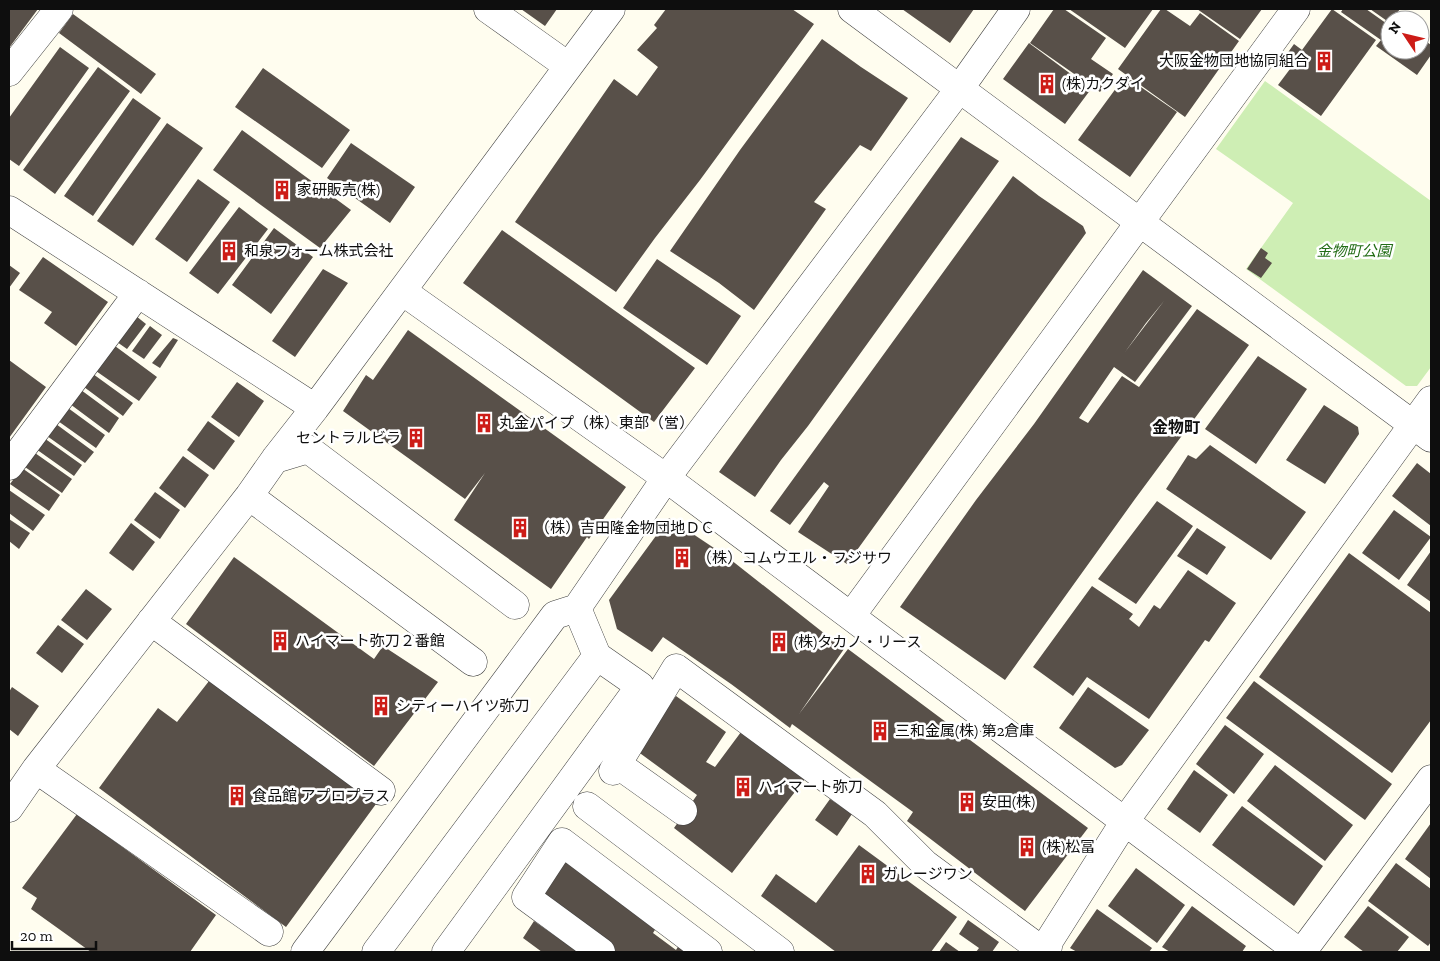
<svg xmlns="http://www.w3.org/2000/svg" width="1440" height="961" font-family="'Zilla Slab','Noto Sans JP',serif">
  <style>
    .green { fill: #ceeeb4 }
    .building { fill: #585049; fill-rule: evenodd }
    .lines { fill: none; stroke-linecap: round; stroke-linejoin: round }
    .minor-casing { stroke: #414141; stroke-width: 29 }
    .minor { stroke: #fff; stroke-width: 28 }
    .labels { text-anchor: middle; stroke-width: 5; stroke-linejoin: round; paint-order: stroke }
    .poi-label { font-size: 15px; fill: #0e0e0e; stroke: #fff; text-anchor: start }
    .park-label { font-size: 15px; font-style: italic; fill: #236d17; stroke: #fff }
    .neighbourhood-label { font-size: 16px; font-weight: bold; fill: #0e0e0e; stroke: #fff }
  </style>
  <rect width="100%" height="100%" fill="#fffdef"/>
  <path class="green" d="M1265,81L1431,201V367L1417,386H1406L1246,269L1293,203L1216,149Z"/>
  <path class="building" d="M9,9H38L9,48Z
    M521,9H557L545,26Z
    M666,9H792L814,24L700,180L655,238L616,292L515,222L614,79L637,96L658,67L637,50L657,28L654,25Z
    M902,9H974L950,43Z
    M1054,9H1064L1106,38L1091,59L1113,74L1100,92L1030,43Z
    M1069,9H1153L1125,48Z
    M1161,9H1165L1190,26L1200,13L1239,41L1185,117L1118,69Z
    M1197,9H1262L1240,39Z
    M1332,9L1376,40L1321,116L1278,85L1293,65L1284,58L1294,44L1302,50Z
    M1343,9H1366L1390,26V50H1420V37L1431,45V55L1417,75L1376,46L1381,40L1341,12Z
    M1370,9H1400L1392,20H1390V23Z
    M1400,12L1411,20H1395Z
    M73,14L156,74L141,94L59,33Z
    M822,39L861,67L908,98L871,151L860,145L814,202L826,209L754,310L719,283L670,251L740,150Z
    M1029,43L1091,89L1065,124L1003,79Z
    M60,47L89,68L19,166L9,159V118Z
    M98,67L130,91L55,194L23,170Z
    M263,68L350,130L322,168L235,107Z
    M1125,76L1177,112L1130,177L1078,140Z
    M133,98L161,118L93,216L64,196Z
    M167,123L203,148L133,246L97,221Z
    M242,130L351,210L320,248L213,170Z
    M961,137L999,161L808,426L781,460L755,497L719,472Z
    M351,143L415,187L390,223L327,178Z
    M1013,176L1039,196L1083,226L1086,233L847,564L798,532L829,486L824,482L790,525L770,511Z
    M198,179L230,202L187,262L155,239Z
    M239,207L268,229L218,294L189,273Z
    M274,228L313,257L271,314L232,285Z
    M502,230L695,368L654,422L463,283Z
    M1261,248L1268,253L1265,258L1272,263L1261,278L1247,269Z
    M43,257L108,302L76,346L44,323L52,312L19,290Z
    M657,259L741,316L707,365L623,308Z
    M9,265L20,273L9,288Z
    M323,269L348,283L295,357L272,341Z
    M1143,270L1192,306L1135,382L1114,367L1079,418L1088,423L1122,376L1139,387L1197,309L1249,345L1135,499L1005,680L900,607L976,500L1034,424ZM1164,301L1125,352L1146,323Z
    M136,316L146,324L127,349L117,342Z
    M150,326L162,335L144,359L132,351Z
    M408,330L626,487L589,539L587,537L551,589L454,520L485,473L465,499L343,411L366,375L373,380Z
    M173,338L178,340L160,368L152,363Z
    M115,346L157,377L139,401L96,371Z
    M1258,356L1307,389L1256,464L1205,429Z
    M9,360L46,387L9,438Z
    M93,374L133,403L123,416L84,387Z
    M237,382L264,401L239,437L211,417Z
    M81,390L119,418L109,433L70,404Z
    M1324,405L1358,427L1359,434L1325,484L1286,460Z
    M68,408L105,435L96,448L58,421Z
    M208,421L235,441L214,470L187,450Z
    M56,424L94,452L85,463L47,436Z
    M44,438L82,465L74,476L36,449Z
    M1210,445L1306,512L1271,560L1166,489L1188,455L1196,459Z
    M35,453L72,479L62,493L25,467Z
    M183,456L209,475L185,508L159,488Z
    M1417,463L1431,474V526L1392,496Z
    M22,468L60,495L49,511L10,484Z
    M9,490L45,515L33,531L9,513Z
    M155,492L180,510L160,539L134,520Z
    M1157,501L1193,526L1136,604L1098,579Z
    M1394,510L1431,537L1399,580L1362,553Z
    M669,518L726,556L844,649L799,714L848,649L1088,828L1025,911L907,821L913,812L792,724L790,728L731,684L663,637L652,652L617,629L609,600Z
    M9,519L30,533L19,549L9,541Z
    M131,523L155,542L133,571L109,553Z
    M1197,528L1226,547L1207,575L1177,556Z
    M1431,551V602L1407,585Z
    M1349,553L1431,613V720L1392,773L1259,677Z
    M234,557L374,659L383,646L438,682L374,766L186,624Z
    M1188,570L1236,603L1209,642L1205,640L1149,719L1087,677L1073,696L1033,667L1092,586L1133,614L1129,619L1139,627L1154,605L1160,609Z
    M86,589L112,609L87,640L61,620Z
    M58,625L84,644L62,673L36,653Z
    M209,681L376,804L286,927L99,788L158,708L177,722Z
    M1254,681L1392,784L1365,820L1226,718Z
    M12,687L39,706L18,736L9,729V692Z
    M1088,687L1149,730L1122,765L1115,768L1059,728Z
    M676,696L726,732L706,762L715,767L741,732L805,779L732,873L674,828L697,795L637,751Z
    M1225,725L1264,754L1234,794L1196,764Z
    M1275,765L1353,825L1325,861L1247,801Z
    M1194,770L1228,795L1200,833L1167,809Z
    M830,799L852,814L837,836L815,820Z
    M1242,806L1323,866L1294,906L1212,845Z
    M77,814L216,915L190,952H91L31,909L37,898L22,888Z
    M1431,823V879L1405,859Z
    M859,845L957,917L931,952H836L761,896L776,874L816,903Z
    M561,849L658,925L653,933L676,950L679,945L689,952H614L533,892Z
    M1396,863L1431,889V942L1428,946L1368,901Z
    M1136,868L1185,905L1157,943L1108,906Z
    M1192,906L1246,946L1242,952H1170L1162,947Z
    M1368,906L1409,937L1397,952H1364L1344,937Z
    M1097,909L1152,948L1149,952H1077L1070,948Z
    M968,920L999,942L992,952H976L979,948L959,934Z
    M534,921L578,952H542L523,938Z
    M946,942L960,952H939Z"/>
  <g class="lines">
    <defs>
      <path id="minor" d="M488,9L568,66
        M852,9L1431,438
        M9,72L59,9
        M9,210L315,408
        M402,291L666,478L1299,952
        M275,459L308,449L515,605
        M9,466L138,293
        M249,496L473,662
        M577,608L597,656
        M851,616L1296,9
        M151,621L381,791
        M617,764L683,811
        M36,769L269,932
        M613,771L676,668L875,814L925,864L1044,952
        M587,806L780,952
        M9,808L36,769L249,496L275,459L315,408L611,9
        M305,952L555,615L577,608L666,478L960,88L1016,9
        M376,952L597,656L640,686L446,952
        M601,952L526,897L562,842L708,952
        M1047,952L1049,941L1125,821L1431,400
        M1302,952L1431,779"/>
    </defs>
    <use href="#minor" class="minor-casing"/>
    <use href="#minor" class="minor"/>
  </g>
  <defs>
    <symbol id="building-bare" viewBox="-9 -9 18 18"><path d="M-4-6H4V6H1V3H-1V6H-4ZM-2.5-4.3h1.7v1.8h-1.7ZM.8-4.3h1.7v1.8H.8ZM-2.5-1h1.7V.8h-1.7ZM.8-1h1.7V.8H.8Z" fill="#cd1c17" stroke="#fff" stroke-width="2.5" paint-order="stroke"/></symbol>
  </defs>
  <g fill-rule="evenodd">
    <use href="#building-bare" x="1310" y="47" width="28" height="28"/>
    <use href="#building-bare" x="1033" y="70" width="28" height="28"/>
    <use href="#building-bare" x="268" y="176" width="28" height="28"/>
    <use href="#building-bare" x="215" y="237" width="28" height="28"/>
    <use href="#building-bare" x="470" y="409" width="28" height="28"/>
    <use href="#building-bare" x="402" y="424" width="28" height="28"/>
    <use href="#building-bare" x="506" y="514" width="28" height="28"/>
    <use href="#building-bare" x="668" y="544" width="28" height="28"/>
    <use href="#building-bare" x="266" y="627" width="28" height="28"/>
    <use href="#building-bare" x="765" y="628" width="28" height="28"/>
    <use href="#building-bare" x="367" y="692" width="28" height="28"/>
    <use href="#building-bare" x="866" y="717" width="28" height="28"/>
    <use href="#building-bare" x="729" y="773" width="28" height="28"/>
    <use href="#building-bare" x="223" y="782" width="28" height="28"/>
    <use href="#building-bare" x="953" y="788" width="28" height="28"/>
    <use href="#building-bare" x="1013" y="833" width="28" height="28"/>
    <use href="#building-bare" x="854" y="860" width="28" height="28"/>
  </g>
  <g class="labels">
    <g class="poi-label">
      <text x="1309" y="66" text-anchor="end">大阪金物団地協同組合</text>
      <text x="1062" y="89">(株)カクダイ</text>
      <text x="297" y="195">家研販売(株)</text>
      <text x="244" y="256">和泉フォーム株式会社</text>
      <text x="499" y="428">丸金パイプ（株）東部（営）</text>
      <text x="401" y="443" text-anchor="end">セントラルビラ</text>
      <text x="535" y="533">（株）吉田隆金物団地ＤＣ</text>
      <text x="697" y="563">（株）コムウエル・フジサワ</text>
      <text x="295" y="646">ハイマート弥刀２番館</text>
      <text x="794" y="647">(株)タカノ・リース</text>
      <text x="396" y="711">シティーハイツ弥刀</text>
      <text x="895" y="736">三和金属(株) 第2倉庫</text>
      <text x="758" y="792">ハイマート弥刀</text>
      <text x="252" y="801">食品館 アプロプラス</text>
      <text x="982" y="807">安田(株)</text>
      <text x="1042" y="852">(株)松冨</text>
      <text x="883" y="879">ガレージワン</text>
    </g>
    <g class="park-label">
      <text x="1354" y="256">金物町公園</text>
    </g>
    <g class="neighbourhood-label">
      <text x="1176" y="433">金物町</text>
    </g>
  </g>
  <rect width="1440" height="961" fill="none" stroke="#0e0e0e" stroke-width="20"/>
  <g transform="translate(1405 35) rotate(305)"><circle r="24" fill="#ffffff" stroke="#9f9f9f"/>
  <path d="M0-4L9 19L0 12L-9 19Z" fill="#cd1c17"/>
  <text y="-8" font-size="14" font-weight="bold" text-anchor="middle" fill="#0e0e0e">N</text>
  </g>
  <path d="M12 941v8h84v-8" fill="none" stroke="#0e0e0e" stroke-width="2.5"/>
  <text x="20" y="941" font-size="15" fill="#0e0e0e" stroke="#ffffff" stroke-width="4" paint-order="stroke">20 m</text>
</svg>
